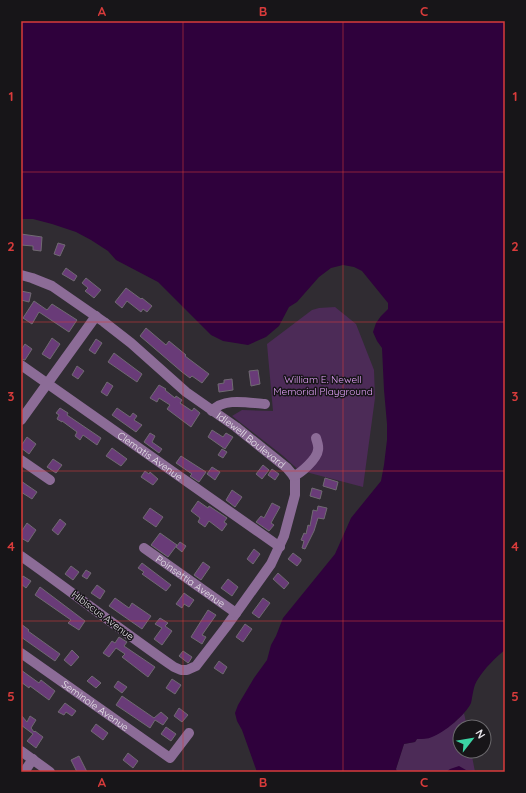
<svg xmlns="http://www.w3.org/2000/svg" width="526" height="793" font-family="Quicksand,sans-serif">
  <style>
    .green { fill: #4c2b57 }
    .water { fill: #2f013c }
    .building { fill: #693b78; stroke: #706a72 }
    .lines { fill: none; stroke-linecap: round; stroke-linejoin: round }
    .minor { stroke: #8c6c97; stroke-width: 10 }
    .grid { fill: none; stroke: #d83b3b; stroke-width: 1; stroke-opacity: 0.55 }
    .labels { text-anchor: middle; stroke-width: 3; stroke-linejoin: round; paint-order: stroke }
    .park-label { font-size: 10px; fill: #e4a2fa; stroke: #171518 }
    .street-label { font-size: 10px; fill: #e7e4e9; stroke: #171518 }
    .neatline { fill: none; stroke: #d83b3b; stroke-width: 1.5 }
    .grid-label { font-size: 13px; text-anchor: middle; font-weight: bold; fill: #d83b3b }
  </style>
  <rect width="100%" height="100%" fill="#302c32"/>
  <path class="green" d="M335,307L356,324L374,370L375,398L363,487L306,472L304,475L282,455L232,416L242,410L273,411L267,344L312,310L319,308Z
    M464,713L467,727H460V751H471L475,772H397L396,769L404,744L415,742L417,739C433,739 454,725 464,713Z"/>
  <path class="water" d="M21,21H505V650C495,658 485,668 478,679C473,686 473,695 471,703C466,714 444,733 432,737C428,739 422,739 417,739L415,742L404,744L396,769L397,772H257L242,730L237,721L235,713L238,705L254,678L267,660L271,645L276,636L283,618L335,554L351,518L381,481L384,465L387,440V424L384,390L382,348L377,341L373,332L376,323L381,316L388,309V303L362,271L354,267L343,265L331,268L319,277L297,302L289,307L279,326L266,337L248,345L223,341L211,335L158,282L116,260L108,251L91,240L76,232L52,224L33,219H21Z
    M459,766L466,770L487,772H446L450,769Z"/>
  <path class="building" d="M21,234L42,237L41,251L33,250V246L21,245Z
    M58,243L65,245L60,256L54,254Z
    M66,268L77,276L74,281L62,274Z
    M86,278L101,290L94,298L85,291L88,288L82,283Z
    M126,288L141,299L142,298L152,306L147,312L143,309L141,312L127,301L122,308L115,302Z
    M21,291L31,293L29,302L21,300Z
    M34,301L47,310L52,304L77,320L69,332L39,312L32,324L23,318Z
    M146,328L166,345L169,341L186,355L185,356L209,374L202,383L192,376L190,378L182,372L140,336Z
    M52,338L60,344L50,359L42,354Z
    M96,339L102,343L95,354L89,350Z
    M25,344L32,349L25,360L21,359V350Z
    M114,353L142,374L137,382L108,362Z
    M77,366L84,371L78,379L72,375Z
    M258,370L260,384L251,386L249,371Z
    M232,379L233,390L219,392L218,384L224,383V380Z
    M107,382L113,386L107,396L101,392Z
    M159,385L166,389L165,390L175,398L176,396L182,400L180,403L192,411L194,408L200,413L191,427L167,409L170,405L159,398L157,402L150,398Z
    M60,408L68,413L67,415L101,438L97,445L83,435L80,440L75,436L77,432L62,421V422L57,419L59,415L56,413Z
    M117,408L130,417L133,413L137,416L134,420L142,425L136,432L112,415Z
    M212,430L223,437L226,433L233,437L225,449L208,437Z
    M150,433L155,436L152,442L162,449L159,453L144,442Z
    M27,437L36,444L29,454L21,448V446Z
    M112,448L127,459L121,466L106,456Z
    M222,449L227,452L223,458L218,455Z
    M181,456L206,472L199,482L190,476L192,474L176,463Z
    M53,459L62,465L56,473L47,467Z
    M263,465L269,470L262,479L256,474Z
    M212,467L220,472L215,480L207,474Z
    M272,469L279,474L275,480L268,475Z
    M145,471L149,474L150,472L158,479L153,485L141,477Z
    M325,478L338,482L336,490L323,486Z
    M21,481L37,492L32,499L21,492Z
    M312,488L322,491L320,499L310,496Z
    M232,490L242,497L235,507L226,500Z
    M198,501L208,508L209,506L227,518L224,522L227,524L222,531L209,521L205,527L198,522L200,518L191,511Z
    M272,503L280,507L271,523L274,525L269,531L256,522L261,516L264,518Z
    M318,506L327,508L324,519L318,518L314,531L305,549L302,548L304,541L301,540L304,533L306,534L308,525L310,526L313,510L317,511Z
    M150,508L163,517L156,527L143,518Z
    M60,519L66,524L58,535L52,530Z
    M27,523L36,530L28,542L21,538V532Z
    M160,533L177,545L168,557L151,545Z
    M180,542L186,546L182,552L176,547Z
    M254,549L260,554L253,564L247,559Z
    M293,553L301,559V561L297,566L288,559Z
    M203,562L210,567L201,580L194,575Z
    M142,563L171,585L166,591L142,574L144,572L138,568Z
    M71,566L79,572L73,580L65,574Z
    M86,570L91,573L87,579L82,576Z
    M278,573L289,583L284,589L273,579Z
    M23,576L31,581L26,588L21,584V579Z
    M228,579L238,587L232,596L221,588Z
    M97,585L105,591L100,599L91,593Z
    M40,587L85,621L79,630L68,623L71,620L35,595Z
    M184,593L194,600L189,607L184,604L182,608L176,604Z
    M115,598L129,608L132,603L151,616L142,629L109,606Z
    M263,598L270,603L259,618L252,613Z
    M208,610L216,615L202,635L206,637L202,644L191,637Z
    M160,618L168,623L165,626L172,631L162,645L154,639L162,628L155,624Z
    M21,624L29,630L28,631L60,654L55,661L21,637Z
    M245,624L252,629L243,642L236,637Z
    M119,637L127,642L124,646L155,667L148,677L122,657L125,654L116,648L109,657L103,653L112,641L115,643Z
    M72,650L79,657L71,666L64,660Z
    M183,651L192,657L189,662L188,663L179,656Z
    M219,661L227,667L223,674L214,668Z
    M21,670L39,683L41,680L55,691L49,700L30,686L29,688L21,682Z
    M92,676L101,683L96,688L87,681Z
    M172,679L181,685L175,694L166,688Z
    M118,681L127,687L122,693L114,687Z
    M122,696L154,718L161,712L168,718L163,725L155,720L150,728L116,705Z
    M65,703L76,711L72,716L66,712L64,715L58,712Z
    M179,708L188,715L182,722L174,716Z
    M21,715L27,722L30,716L36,720L31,728L34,732L35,731L43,737L36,748L27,741L33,734L21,725Z
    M96,724L108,733L103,740L91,731Z
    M166,727L176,734L171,741L161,734Z
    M128,753L138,761L133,768L123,760Z
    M79,756L87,772H77L71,760Z"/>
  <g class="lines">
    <g class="minor">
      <path id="s1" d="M21,275L32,278L52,286L104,322L131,343L186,392L236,427L287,468L292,474L295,479V495L284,536L271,564L226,627L196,666L187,670H181L174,667C122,631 72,592 21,556"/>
      <path id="s2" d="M21,365L280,547"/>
      <path d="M212,411C224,397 249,403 265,404"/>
      <path d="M21,420L96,316"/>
      <path d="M21,460L50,480"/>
      <path d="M294,476C301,473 317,459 318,450C319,446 317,442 316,438"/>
      <path id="s3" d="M144,548L236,613"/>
      <path id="s4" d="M21,653L170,758L189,733"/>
      <path d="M21,751L50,772"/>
      <path d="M24,772L33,759"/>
    </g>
  </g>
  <path class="grid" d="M183,21V772M343,21V772M21,172H505M21,322H505M21,471H505M21,621H505"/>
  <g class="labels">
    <g class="park-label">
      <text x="323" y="383">William E. Newell<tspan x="323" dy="12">Memorial Playground</tspan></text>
    </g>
    <g class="street-label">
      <text dy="4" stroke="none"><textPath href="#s1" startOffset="285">Idlewell Boulevard</textPath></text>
      <text dy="4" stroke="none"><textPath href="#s2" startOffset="158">Clematis Avenue</textPath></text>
      <text dy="4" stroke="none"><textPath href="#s3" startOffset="57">Poinsettia Avenue</textPath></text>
      <text transform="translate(103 615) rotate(37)" y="4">Hibiscus Avenue</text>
      <text dy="4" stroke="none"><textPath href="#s4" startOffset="91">Seminole Avenue</textPath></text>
    </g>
  </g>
  <rect width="526" height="793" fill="none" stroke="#171518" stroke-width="44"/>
  <g transform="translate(472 739) rotate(59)"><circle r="19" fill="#171518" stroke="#6a686c"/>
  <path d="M0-3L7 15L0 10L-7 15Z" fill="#3bd4a4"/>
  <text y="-6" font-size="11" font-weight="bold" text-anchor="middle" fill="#e7e4e9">N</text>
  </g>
  <rect x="22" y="22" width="482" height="749" class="neatline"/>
  <g class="grid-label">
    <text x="102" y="16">A</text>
    <text x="263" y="16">B</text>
    <text x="424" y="16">C</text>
    <text x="11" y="101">1</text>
    <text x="515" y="101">1</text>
    <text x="11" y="251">2</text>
    <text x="515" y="251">2</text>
    <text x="11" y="401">3</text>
    <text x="515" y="401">3</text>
    <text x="11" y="551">4</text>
    <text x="515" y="551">4</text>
    <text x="11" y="701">5</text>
    <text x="515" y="701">5</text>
    <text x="102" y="787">A</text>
    <text x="263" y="787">B</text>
    <text x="424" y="787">C</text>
  </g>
</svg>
